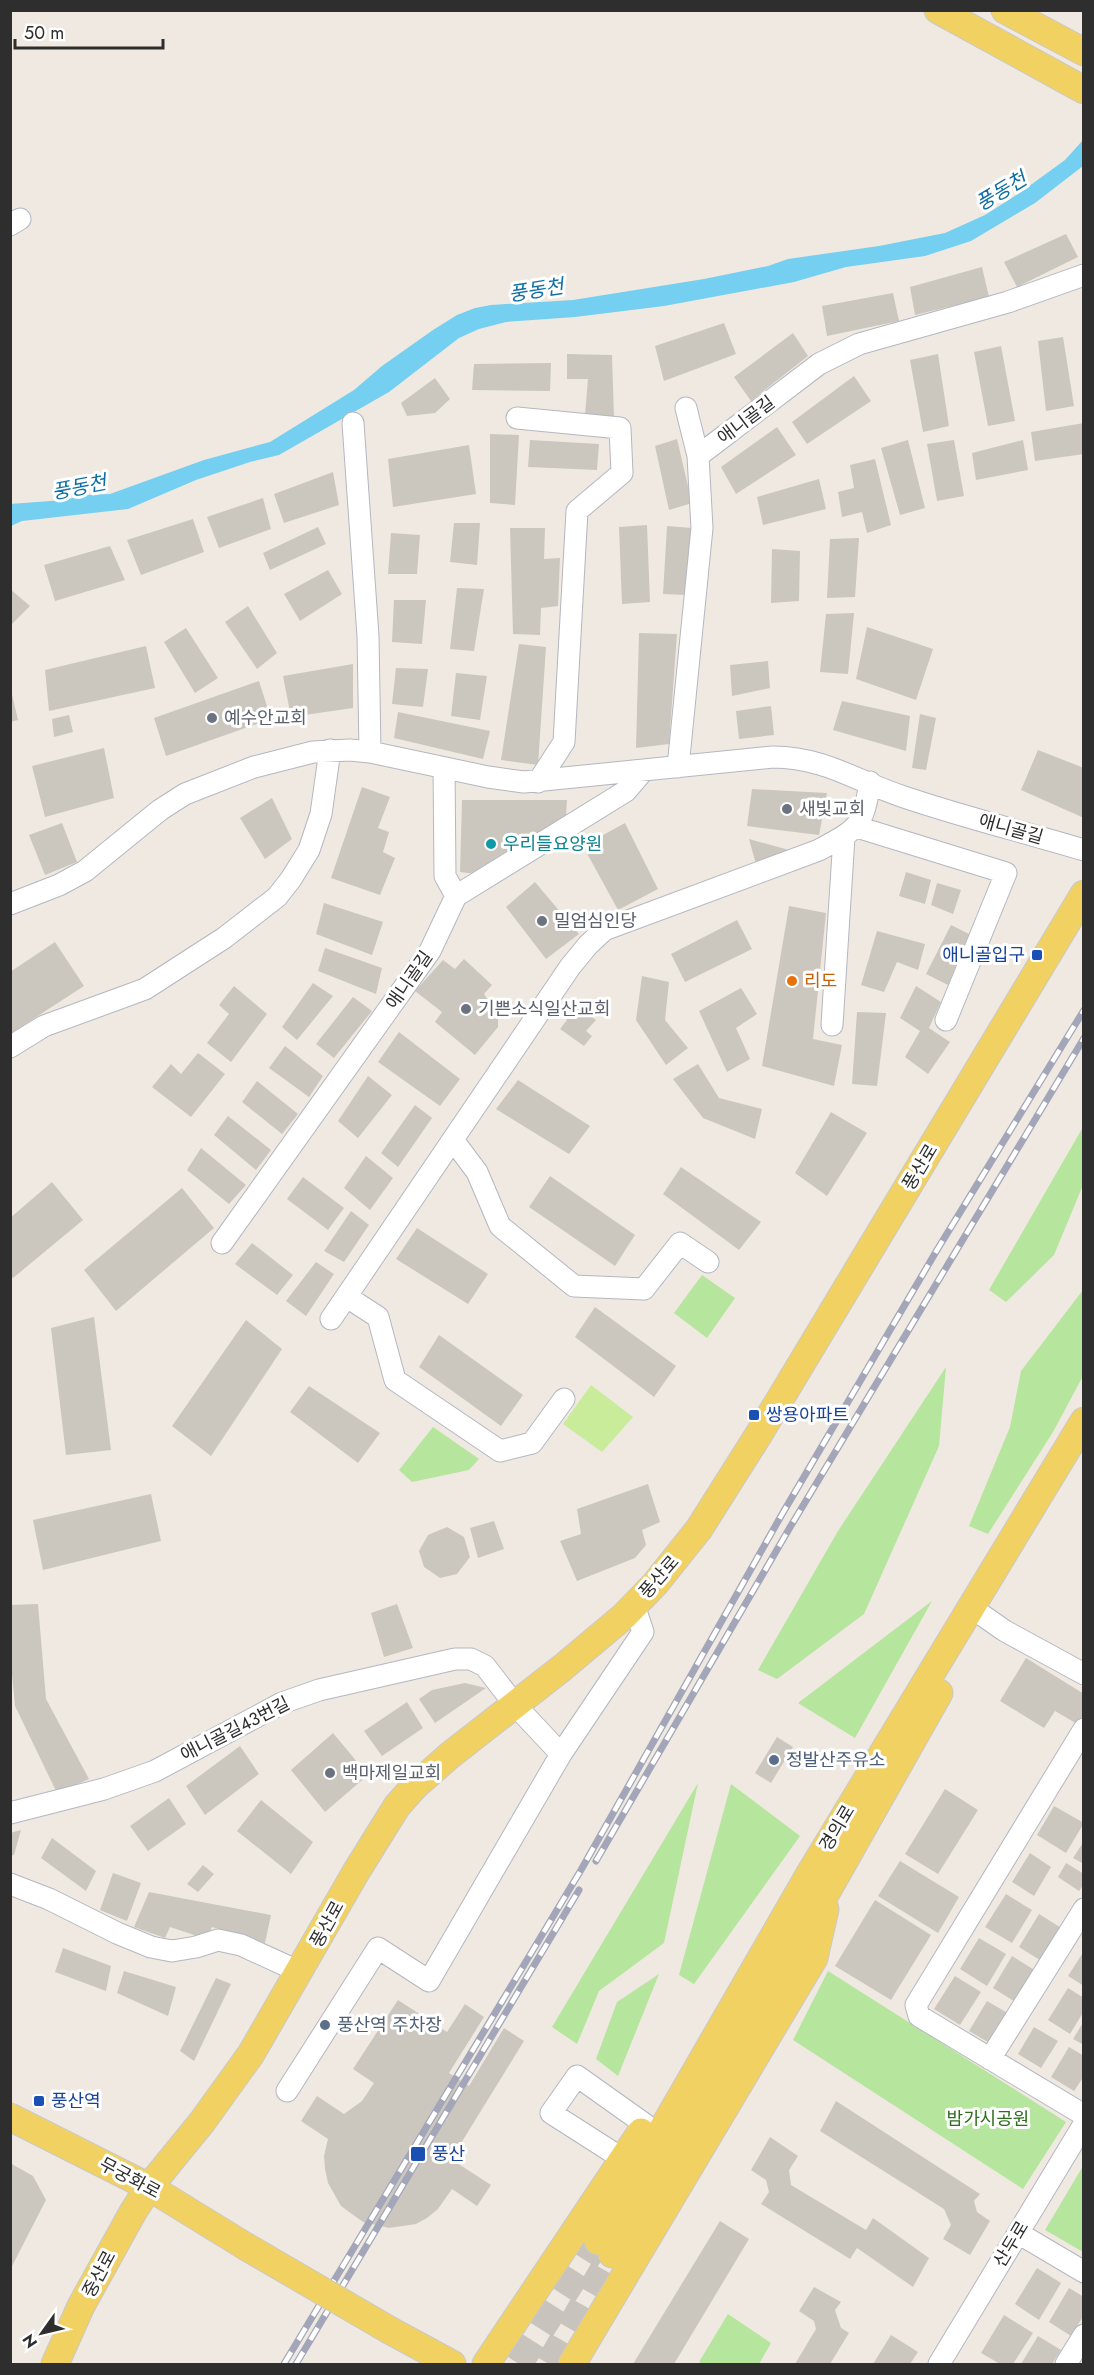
<svg xmlns="http://www.w3.org/2000/svg" width="1094" height="2375" font-family="Jost,'Noto Sans KR',sans-serif">
  <style>
    .green { fill: #b6e59e }
    .pitch { fill: #c9ec9a }
    .water { fill: #75cff0 }
    .building { fill: #cbc7bf }
    .lines { fill: none; stroke-linecap: round; stroke-linejoin: round }
    .major-tunnel { stroke: #c8c4bd; stroke-width: 27; stroke-dasharray: 27 14; stroke-linecap: butt }
    .minor-casing { stroke: #b4b7c1; stroke-width: 23 }
    .major-casing { stroke: #c9c9c9; stroke-width: 29 }
    .minor { stroke: #fff; stroke-width: 21 }
    .major { stroke: #f2d163; stroke-width: 27 }
    .rail-casing { stroke: #a3a6b8; stroke-width: 7 }
    .rail { stroke: #fff; stroke-width: 4.5; stroke-dasharray: 14; stroke-linecap: butt }
    .major-bridge-casing { stroke: #c9c9c9; stroke-width: 29; stroke-linecap: butt }
    .major-bridge { stroke: #f2d163; stroke-width: 27 }
    .worship-dot { fill: #6b7280; stroke: #fff; stroke-width: 2 }
    .culture-dot { fill: #0f9aa8; stroke: #fff; stroke-width: 2 }
    .transit-dot { fill: #1a4fb4; stroke: #fff; stroke-width: 2 }
    .food-dot { fill: #e8710a; stroke: #fff; stroke-width: 2 }
    .service-dot { fill: #5c6f8a; stroke: #fff; stroke-width: 2 }
    .labels { text-anchor: middle; stroke-width: 6; stroke-linejoin: round; paint-order: stroke }
    .street-label { font-size: 18px; fill: #2e2e2e; stroke: #fff }
    .worship-label { font-size: 18px; fill: #5b616d; stroke: #fff; text-anchor: start }
    .culture-label { font-size: 18px; fill: #0d838f; stroke: #fff; text-anchor: start }
    .transit-label { font-size: 18px; fill: #164399; stroke: #fff; text-anchor: start }
    .food-label { font-size: 18px; fill: #c56008; stroke: #fff; text-anchor: start }
    .service-label { font-size: 18px; fill: #4e5e75; stroke: #fff; text-anchor: start }
    .park-label { font-size: 18px; fill: #2c6e1b; stroke: #fff }
    .water-label { font-size: 20px; font-style: italic; fill: #0d6fa3; stroke: #fff }
  </style>
  <rect width="100%" height="100%" fill="#efe9e1"/>
  <path class="green" d="M1083,1127V1185L1054,1255L1006,1302L989,1290Z
    M702,1275L735,1298L707,1338L674,1313Z
    M1083,1290V1376L1053,1432L988,1534L969,1526L1010,1427L1021,1371Z
    M946,1367L939,1446L864,1614L777,1679L758,1670L838,1531Z
    M433,1427L479,1459L469,1470L412,1482L399,1470Z
    M932,1601L855,1738L798,1703Z
    M698,1783L664,1943L599,1991L577,2044L552,2027Z
    M731,1784L800,1836L694,1984L679,1975Z
    M828,1971L1066,2122L1023,2189L793,2040Z
    M659,1974L618,2076L596,2059L617,2002Z
    M1083,2166V2252L1045,2230Z
    M728,2314L771,2343L759,2364H703L699,2362Z"/>
  <path class="pitch" d="M591,1385L633,1417L602,1452L563,1424Z"/>
  <path class="water" d="M1083,140V166L1035,203L971,241L925,256L846,267L794,282L664,306L575,317L506,322L479,329L459,338L389,392L279,455L250,462L196,480L128,509L22,521L11,526L10,504L64,500L86,495L110,494L204,460L270,442L354,390L382,366L433,330L457,315L475,308L491,305L573,300L704,279L768,266L788,259L879,246L945,233L985,215L1021,192L1065,160Z"/>
  <path class="building" d="M1066,234L1078,257L1017,287L1004,262Z
    M982,267L989,297L915,315L910,287Z
    M893,293L899,321L827,336L822,306Z
    M724,323L736,354L664,381L655,346Z
    M793,333L808,356L751,401L734,377Z
    M1063,337L1074,406L1046,411L1038,341Z
    M1001,346L1015,421L988,426L974,352Z
    M567,354L612,355L614,418L585,415L588,379H567Z
    M938,354L949,426L923,432L910,360Z
    M551,363L550,391L472,390L474,364Z
    M854,376L871,401L807,444L792,422Z
    M435,378L450,399L435,413L407,416L401,403Z
    M1084,423V454L1035,461L1031,432Z
    M777,427L796,455L736,494L721,467Z
    M490,434L519,435L515,505L490,503Z
    M677,439L692,503L669,510L655,446Z
    M530,440L599,444L597,470L528,467Z
    M908,440L925,508L900,515L881,448Z
    M954,440L964,496L937,501L927,444Z
    M1023,440L1028,470L976,480L972,453Z
    M469,445L476,494L393,507L388,459Z
    M875,459L891,525L867,533L862,512L842,517L838,492L854,488L850,465Z
    M333,472L339,505L284,523L274,494Z
    M819,479L826,509L763,525L757,497Z
    M263,498L271,529L219,548L207,517Z
    M193,519L204,552L141,575L127,540Z
    M454,523H480L477,565L450,562Z
    M647,525L650,602L622,604L619,527Z
    M667,526L692,528L685,595L663,594Z
    M318,527L326,544L270,570L263,553Z
    M510,528H545L544,559L560,558L558,606L541,608L540,635L513,634Z
    M391,533L420,535L417,574H388Z
    M859,538L855,597L827,598L830,539Z
    M110,546L125,580L55,601L44,565Z
    M772,549L800,551L799,601L771,603Z
    M328,570L342,594L300,621L284,594Z
    M457,588L484,589L474,651L450,649Z
    M10,589L30,606L10,626Z
    M394,600H426L422,644L392,642Z
    M248,606L277,653L257,669L225,622Z
    M854,613L848,674L820,672L826,614Z
    M867,627L933,649L916,700L856,679Z
    M186,628L218,678L195,693L164,642Z
    M639,633L677,634L669,744L636,748Z
    M519,644L546,647L538,765L501,760Z
    M146,646L155,688L49,711L45,670Z
    M768,661L770,688L732,696L730,665Z
    M353,664V708L291,717L283,676Z
    M396,668L428,669L423,707L392,704Z
    M456,673L487,676L480,720L451,716Z
    M259,681L271,719L166,756L154,718Z
    M10,686L18,720L10,722Z
    M842,701L910,716L906,751L833,730Z
    M771,706L774,735L739,739L736,711Z
    M398,712L490,731L483,759L394,738Z
    M920,714L936,718L926,770L912,768Z
    M69,715L73,732L54,737L52,719Z
    M104,748L114,798L45,817L32,766Z
    M1038,750L1084,768V818L1021,790Z
    M362,787L390,797L378,828L389,832L383,852L395,858L380,895L331,878Z
    M752,789L827,793L819,835L747,826Z
    M272,798L292,839L265,859L240,818Z
    M462,800H567L566,816L476,874L460,872Z
    M62,823L77,862L45,875L29,835Z
    M625,823L658,889L618,910L583,846Z
    M749,839L789,850L756,864Z
    M906,872L931,880L925,904L899,896Z
    M535,882L579,934L546,959L506,907Z
    M937,883L961,890L953,914L931,905Z
    M324,903L383,922L372,955L316,934Z
    M789,906L826,913L813,1039L842,1045L834,1086L762,1066Z
    M737,920L752,949L685,982L671,954Z
    M951,925L969,934L948,985L926,974Z
    M877,931L925,944L918,970L897,962L884,992L861,985Z
    M55,942L84,986L10,1034V972Z
    M325,948L382,968L376,994L318,971Z
    M464,959L492,985L484,994L498,1015V1027L475,1055L435,1022L442,1012L415,991L443,960L455,969Z
    M642,976L669,982L665,1020L688,1048L666,1065L636,1020Z
    M313,983L333,996L297,1040L282,1027Z
    M234,986L267,1014L231,1062L207,1043L229,1014L219,1005Z
    M916,986L941,1002L929,1028L950,1042L928,1074L905,1057L920,1031L900,1018Z
    M741,988L757,1014L736,1028L750,1059L727,1072L699,1011Z
    M353,997L372,1011L334,1058L316,1044Z
    M571,1001L596,1020L586,1031L592,1036L584,1046L560,1029L567,1020L561,1014Z
    M857,1012L886,1013L877,1086L852,1084Z
    M399,1032L460,1079L440,1106L378,1062Z
    M285,1046L323,1076L309,1097L269,1068Z
    M198,1053L225,1074L191,1117L152,1087L171,1064L181,1074Z
    M698,1064L719,1098L762,1109L755,1139L703,1118L673,1079Z
    M368,1076L392,1095L358,1138L338,1121Z
    M518,1080L590,1126L569,1154L496,1109Z
    M257,1081L298,1114L282,1134L242,1102Z
    M415,1105L432,1118L398,1167L381,1153Z
    M831,1112L867,1133L827,1196L795,1173Z
    M228,1116L271,1150L256,1170L214,1135Z
    M201,1148L246,1185L229,1204L187,1170Z
    M366,1156L393,1178L370,1210L344,1188Z
    M681,1167L761,1222L739,1250L663,1194Z
    M550,1176L635,1235L615,1266L529,1207Z
    M303,1177L344,1208L328,1230L287,1199Z
    M52,1182L83,1220L13,1278L10,1275V1218Z
    M182,1188L214,1228L116,1311L84,1270Z
    M351,1211L369,1225L344,1262L324,1251Z
    M417,1228L488,1274L468,1304L396,1259Z
    M252,1243L293,1275L277,1295L235,1264Z
    M316,1262L334,1274L306,1316L286,1301Z
    M595,1307L676,1366L654,1397L575,1337Z
    M94,1317L111,1450L66,1455L51,1328Z
    M246,1320L282,1349L211,1456L172,1426Z
    M439,1335L523,1395L501,1426L419,1367Z
    M309,1386L380,1433L358,1463L290,1412Z
    M648,1484L660,1522L642,1530L646,1545L635,1558L577,1581L560,1541L581,1534L577,1509Z
    M151,1494L161,1541L43,1570L33,1520Z
    M494,1521L504,1549L478,1558L470,1528Z
    M447,1527L464,1537L470,1557L457,1574L440,1578L424,1567L419,1551L428,1535Z
    M38,1604L46,1699L89,1779L57,1793L15,1706L10,1653V1605Z
    M397,1604L413,1648L384,1657L371,1613Z
    M1026,1658L1084,1694V1717L1079,1725L1055,1711L1044,1728L1000,1701Z
    M465,1683L486,1688L435,1723L419,1699L432,1690Z
    M407,1702L423,1728L382,1756L364,1731Z
    M333,1733L368,1775L325,1812L291,1770Z
    M777,1737L793,1747L771,1783L755,1773Z
    M240,1746L259,1774L205,1815L186,1786Z
    M945,1789L978,1810L938,1874L905,1854Z
    M169,1798L186,1824L148,1851L130,1826Z
    M261,1800L313,1842L291,1874L237,1831Z
    M1054,1806L1084,1823L1066,1853L1037,1835Z
    M21,1830L14,1855L10,1856V1833Z
    M52,1838L96,1871L86,1891L41,1858Z
    M1084,1841V1864L1073,1858Z
    M1030,1853L1051,1867L1034,1896L1012,1882Z
    M900,1861L959,1897L938,1933L878,1896Z
    M1066,1863L1084,1874V1884L1079,1891L1058,1877Z
    M203,1865L214,1874L198,1892L187,1884Z
    M113,1873L141,1883L127,1921L100,1910Z
    M149,1892L271,1915L265,1943L212,1927L206,1939L170,1927L165,1938L134,1927Z
    M1006,1894L1032,1910L1012,1943L985,1927Z
    M875,1900L931,1935L891,2000L835,1966Z
    M1039,1914L1063,1929L1043,1962L1019,1947Z
    M979,1938L1006,1954L987,1986L960,1969Z
    M63,1948L111,1966L106,1991L55,1972Z
    M1084,1951V1986L1068,1976Z
    M1012,1956L1036,1971L1017,2003L993,1988Z
    M124,1971L176,1987L168,2016L117,1993Z
    M955,1976L981,1992L960,2025L934,2009Z
    M216,1978L231,1984L194,2061L180,2051Z
    M1068,1988L1084,1998V2011L1070,2034L1048,2020Z
    M398,2000L447,2032L465,2004L484,2017L449,2073L469,2086L504,2028L524,2041L458,2148L457,2163L491,2185L477,2206L452,2189L438,2209L427,2218L416,2224L389,2228L363,2222L341,2206L328,2183L325,2169L324,2156L328,2139L301,2121L317,2096L344,2114L362,2101L374,2083L353,2069Z
    M987,2001L1011,2015L993,2045L969,2031Z
    M1084,2021V2045L1073,2039Z
    M1034,2027L1058,2041L1041,2068L1018,2054Z
    M1069,2047L1084,2056V2076L1074,2091L1051,2077Z
    M836,2101L980,2194L974,2201L977,2212L990,2221L970,2255L943,2239L951,2225L944,2209L820,2131Z
    M770,2137L798,2156L789,2170L791,2185L866,2230L873,2218L929,2258L913,2287L857,2248L850,2259L761,2204L769,2192L766,2180L751,2170Z
    M10,2163L33,2176L46,2200L10,2270Z
    M720,2221L749,2239L674,2364H633Z
    M1037,2268L1061,2283L1039,2320L1015,2304Z
    M814,2287L841,2302L835,2310L841,2328L849,2333L830,2364H795L816,2329L814,2321L799,2311Z
    M1069,2288L1084,2297V2315L1071,2336L1049,2322Z
    M1004,2315L1033,2333L1013,2364H1000L981,2353Z
    M891,2335L918,2352L910,2364H873Z
    M1038,2336L1061,2350L1052,2364H1021Z"/>
  <g class="lines">
    <path class="major-tunnel" d="M519,2364L598,2241
      M549,2364L612,2254"/>
    <defs>
      <path id="minor" d="M10,225L20,219
        M686,408L698,456
        M517,418L620,428L622,473L577,511L564,742L538,782
        M353,423L368,636L370,752
        M678,767L702,528L698,456L819,364L859,344L1008,302L1084,275
        M444,768L445,876L456,896
        M857,827L1006,873L946,1020
        M10,904L59,885L85,871L160,810L185,794L254,767L313,752L350,750L370,752L488,777L524,782L773,757C824,757 858,782 904,797C963,817 1024,832 1084,850
        M832,1025L844,837
        M10,1047L44,1026L145,989L224,938L277,897L291,879L309,850L321,814L330,750
        M453,1140L477,1172L500,1226L574,1286L644,1289L680,1243L708,1262
        M222,1243L430,951L456,896L626,791L643,771
        M347,1297L378,1317L395,1380L500,1451L532,1443L564,1399
        M331,1319L570,967L588,945L604,930L819,850C858,829 863,827 870,782
        M982,1615L1005,1631L1084,1674
        M1084,1729L916,2005L919,2016L1084,2115
        M561,1754L643,1632L634,1605
        M10,1813L104,1789L155,1771L282,1703L319,1690L455,1659H471L485,1666L515,1705L561,1754L429,1981L378,1948L287,2091
        M10,1884L49,1899L117,1933L151,1947L172,1951L196,1947L218,1940L241,1945L300,1972
        M990,2059L1084,1909
        M623,2159L551,2113L577,2076L646,2125
        M1018,2233L1084,2272
        M939,2364L1084,2124
        M1066,2364L1084,2335"/>
      <path id="major" d="M938,10L1084,90
        M1005,10L1084,52
        M10,2117L149,2187L245,2246
        M598,2241L809,1875L1084,1421
        M612,2254L830,1886L939,1693
        M391,2331L452,2364
        M55,2364L81,2306L133,2212L149,2187L202,2122L251,2054L356,1872L397,1806L414,1787L449,1756L562,1668L624,1616L655,1584L699,1529L759,1434L1084,894
        M486,2364L641,2132
        M572,2364L814,1958L825,1909"/>
    </defs>
    <use href="#minor" class="minor-casing"/>
    <use href="#major" class="major-casing"/>
    <use href="#minor" class="minor"/>
    <use href="#major" class="major"/>
    <defs>
      <path id="rail" d="M596,1861L789,1529L1084,1038
        M284,2364L581,1870L781,1516L937,1250L1084,1010
        M296,2364L579,1890"/>
    </defs>
    <use href="#rail" class="rail-casing"/>
    <use href="#rail" class="rail"/>
    <defs>
      <path id="major-bridge" d="M245,2246L391,2331"/>
    </defs>
    <use href="#major-bridge" class="major-bridge-casing"/>
    <use href="#major-bridge" class="major-bridge"/>
  </g>
  <g class="worship-dot">
    <circle cx="212" cy="718" r="6"/>
    <circle cx="787" cy="809" r="6"/>
    <circle cx="542" cy="921" r="6"/>
    <circle cx="466" cy="1009" r="6"/>
    <circle cx="330" cy="1773" r="6"/>
  </g>
  <circle class="culture-dot" cx="491" cy="844" r="6"/>
  <g class="transit-dot">
    <rect x="1031" y="949" width="12" height="12" rx="3"/>
    <rect x="748" y="1409" width="12" height="12" rx="3"/>
    <rect x="33" y="2095" width="12" height="12" rx="3"/>
    <rect x="410" y="2146" width="16" height="16" rx="3"/>
  </g>
  <circle class="food-dot" cx="792" cy="981" r="6"/>
  <g class="service-dot">
    <circle cx="774" cy="1760" r="6"/>
    <circle cx="325" cy="2025" r="6"/>
  </g>
  <g class="labels">
    <g class="street-label">
      <text transform="translate(746 420) rotate(-37)" y="6">애니골길</text>
      <text transform="translate(1011 829) rotate(16)" y="6">애니골길</text>
      <text transform="translate(409 980) rotate(-55)" y="6">애니골길</text>
      <text transform="translate(920 1167) rotate(-59)" y="6">풍산로</text>
      <text transform="translate(659 1577) rotate(-49)" y="6">풍산로</text>
      <text transform="translate(235 1729) rotate(-27)" y="6">애니골길43번길</text>
      <text transform="translate(837 1828) rotate(-59)" y="6">경의로</text>
      <text transform="translate(327 1924) rotate(-61)" y="6">풍산로</text>
      <text transform="translate(130 2178) rotate(28)" y="6">무궁화로</text>
      <text transform="translate(1011 2244) rotate(-59)" y="6">산두로</text>
      <text transform="translate(99 2274) rotate(-62)" y="6">중산로</text>
    </g>
    <g class="worship-label">
      <text x="224" y="724">예수안교회</text>
      <text x="799" y="815">새빛교회</text>
      <text x="554" y="927">밀엄심인당</text>
      <text x="478" y="1015">기쁜소식일산교회</text>
      <text x="342" y="1779">백마제일교회</text>
    </g>
    <g class="culture-label">
      <text x="503" y="850">우리들요양원</text>
    </g>
    <g class="transit-label">
      <text x="1025" y="961" text-anchor="end">애니골입구</text>
      <text x="766" y="1421">쌍용아파트</text>
      <text x="51" y="2107">풍산역</text>
      <text x="432" y="2160">풍산</text>
    </g>
    <g class="food-label">
      <text x="804" y="987">리도</text>
    </g>
    <g class="service-label">
      <text x="786" y="1766">정발산주유소</text>
      <text x="337" y="2031">풍산역 주차장</text>
    </g>
    <g class="park-label">
      <text x="988" y="2125">밤가시공원</text>
    </g>
    <g class="water-label">
      <text transform="translate(1001 191) rotate(-31)" y="7">풍동천</text>
      <text transform="translate(536 290) rotate(-9)" y="7">풍동천</text>
      <text transform="translate(79 487) rotate(-11)" y="7">풍동천</text>
    </g>
  </g>
  <rect width="1094" height="2375" fill="none" stroke="#2e2e2e" stroke-width="24"/>
  <g transform="translate(42 2333) rotate(236)" stroke="#ffffff" stroke-width="4.5" paint-order="stroke">
  <path d="M0-4.5L10 22L0 15L-10 22Z" fill="#2e2e2e"/>
  <text y="-9" font-size="16" font-weight="bold" text-anchor="middle" fill="#2e2e2e">N</text>
  </g>
  <path d="M15 39v9h148v-9" fill="none" stroke="#2e2e2e" stroke-width="3"/>
  <text x="24" y="39" font-size="18" fill="#2e2e2e" stroke="#ffffff" stroke-width="4.5" paint-order="stroke">50 m</text>
</svg>
